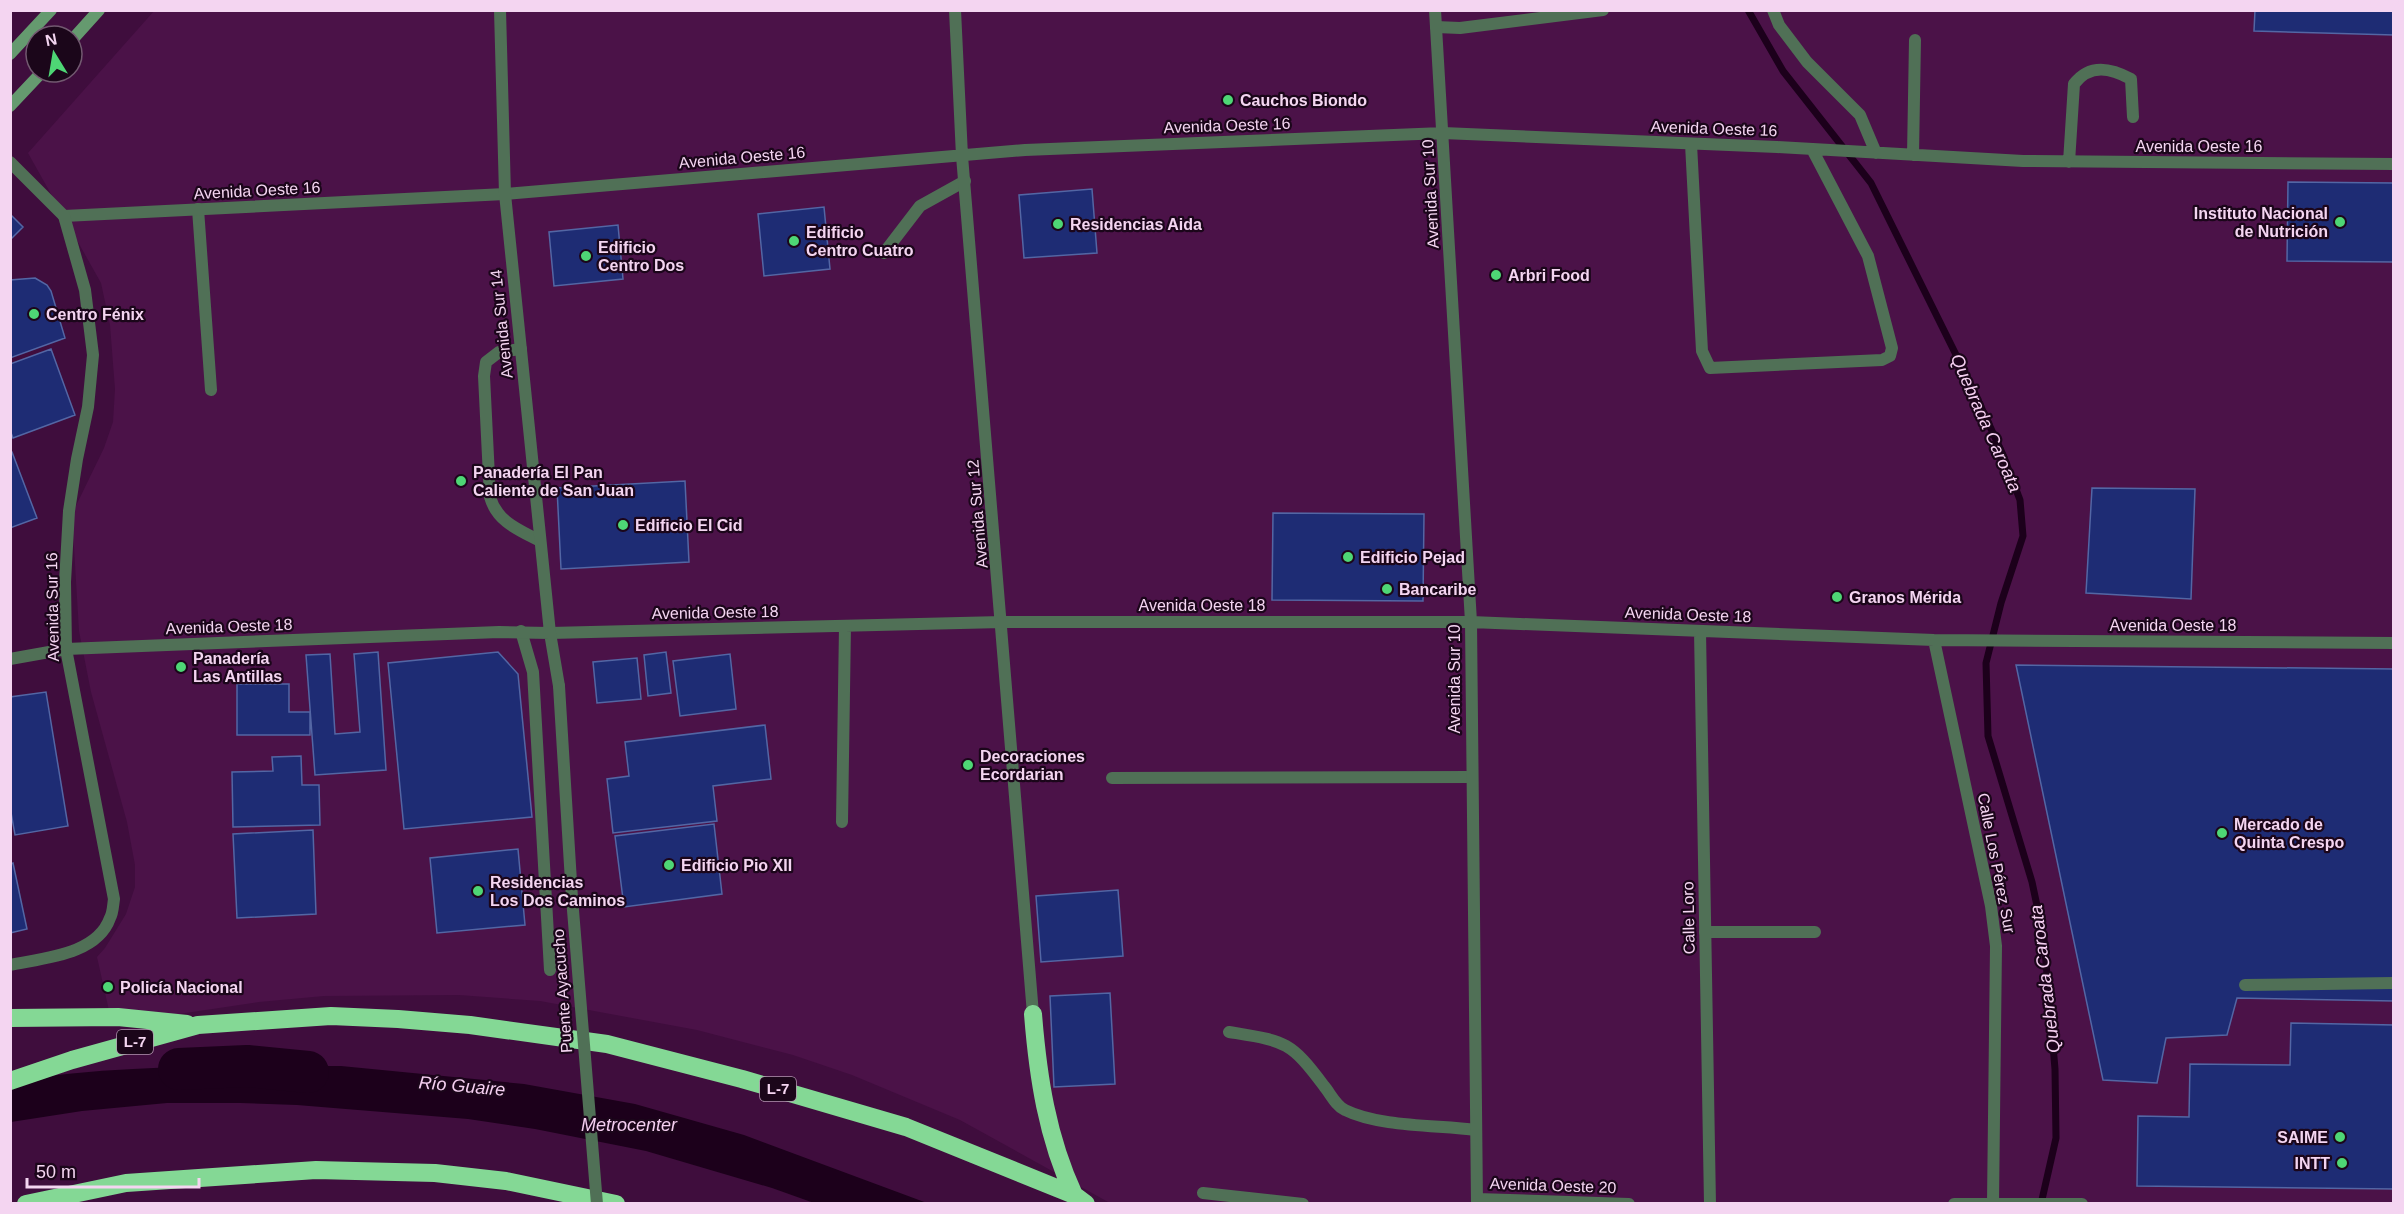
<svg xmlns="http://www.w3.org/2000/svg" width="2404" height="1214" font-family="Helvetica,sans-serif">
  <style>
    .built { fill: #4b1248 }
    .water { fill: #1c001b }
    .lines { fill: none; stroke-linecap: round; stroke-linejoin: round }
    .stream { stroke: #1c001b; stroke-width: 7 }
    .river { stroke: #1c001b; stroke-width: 42 }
    .building { fill: #1e2c74; stroke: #5366a4; stroke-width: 1.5 }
    .service { stroke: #507056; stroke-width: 12 }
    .minor { stroke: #507056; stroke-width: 12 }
    .tertiary { stroke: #507056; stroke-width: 12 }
    .secondary { stroke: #659a6f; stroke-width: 12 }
    .motorway { stroke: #84d895; stroke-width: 18 }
    .tertiary-bridge { stroke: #507056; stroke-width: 12 }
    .poi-dot { fill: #4ed675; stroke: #1b061a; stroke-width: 2 }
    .labels { text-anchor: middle; stroke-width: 4.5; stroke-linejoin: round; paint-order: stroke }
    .shield { fill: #1b061a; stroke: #b397b0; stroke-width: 1.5 }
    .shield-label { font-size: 15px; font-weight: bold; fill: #f4d5f1 }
    .poi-label { font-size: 16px; font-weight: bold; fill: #f4d5f1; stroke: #1b061a; text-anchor: start }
    .street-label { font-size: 16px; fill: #f4d5f1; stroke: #1b061a }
    .water-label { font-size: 18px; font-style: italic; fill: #f5cff1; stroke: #1b061a }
  </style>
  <rect width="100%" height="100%" fill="#3f0d3d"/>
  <path class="built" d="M154,11H2393V1203H1110L960,1120L852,1075L793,1055L697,1030L540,1001L459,995L324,996L259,1002L112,1024L97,957L105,948L126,914L135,887V865L127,822L91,692L79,631L72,514L104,448L113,422L115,389L110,325L101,283L28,153Z"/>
  <path class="water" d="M341,1066L524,1084L635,1104L744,1135L927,1203H814L772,1188L646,1151L535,1129L468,1119L297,1105L240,1103H167L82,1111L11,1122V1081C120,1064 231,1066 341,1066Z"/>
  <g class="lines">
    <path class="stream" d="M1748,10L1783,71L1871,183L1971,385L2003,455L2020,500L2023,536L2001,603L1986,663L1988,736L2032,882L2044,939L2055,1069L2056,1138L2041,1204"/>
    <path class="river" d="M179,1069L247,1066L308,1072"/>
  </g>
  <path class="building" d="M2255,10H2394V35L2254,31Z
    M2288,182L2394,183V262L2287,261Z
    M1092,189L1097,253L1024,258L1019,195Z
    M824,207L830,269L764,276L758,214Z
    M12,216L23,227L10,240V218Z
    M618,225L623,279L554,286L549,232Z
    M35,278L47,285L51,291L65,338L10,358V280Z
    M51,349L75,415L13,438L10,430V364Z
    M10,452H12L37,518L10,528Z
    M685,481L689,562L561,569L557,488Z
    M2092,488L2195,489L2191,599L2086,593Z
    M1273,513L1424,514L1423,601L1272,600Z
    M378,652L386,770L315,775L306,655L330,654L335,734L360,732L354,654Z
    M498,652L518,674L532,817L404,829L388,663Z
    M666,652L671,693L648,696L644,655Z
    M730,654L736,709L680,716L673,661Z
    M637,658L641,699L597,703L593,662Z
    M2016,665L2394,669V1001L2237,998L2227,1035L2166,1038L2157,1083L2103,1080Z
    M237,684H289V712H310V735H237Z
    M46,692L68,826L15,835L10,807V697Z
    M765,725L771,779L713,786L717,821L613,833L607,779L629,776L625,742Z
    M301,756L302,785H319L320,825L233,827L232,772L273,771L272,757Z
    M714,824L722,894L624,907L615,836Z
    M313,830L316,914L237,918L233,834Z
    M518,849L525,925L437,933L430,858Z
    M13,863L27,929L10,933V864Z
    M1118,890L1123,956L1041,962L1036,896Z
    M1110,993L1115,1084L1054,1087L1050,996Z
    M2291,1023L2394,1025V1189L2137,1186L2138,1116L2189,1117L2190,1064L2290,1065Z"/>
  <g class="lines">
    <path class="service" d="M1436,27L1460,28L1603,10
      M198,209L211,390
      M884,253L920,206L965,181
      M521,349L499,352L486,362L484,376L490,497C497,522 519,530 540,541
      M1112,778L1472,777
      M1705,932H1815
      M2245,985L2394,983
      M1229,1032C1284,1041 1290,1040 1324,1086C1330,1093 1336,1106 1345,1110C1379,1127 1437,1125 1476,1130
      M1203,1193L1303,1204"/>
    <path class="minor" d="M955,10L962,156L1033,1014
      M1435,10L1471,622L1477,1204
      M1773,10L1779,25L1807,62L1860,115L1876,153
      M1691,144L1702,351L1710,368L1882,360L1890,356L1892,348L1868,256L1812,149
      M1913,155L1915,40
      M2069,162L2074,84C2090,63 2111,68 2131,79L2133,117
      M64,216L505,194L1025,150L1443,133L1777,147L2023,161L2394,164
      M521,631L533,672L550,970
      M1700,631L1710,1204
      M550,633L1002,622H1471L1934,640L2394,643
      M1934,640L1991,906L1996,946L1993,1203
      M10,659L66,649L114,899C113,905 113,913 110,918C97,955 43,958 10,965
      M842,822L845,626
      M1477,1199L1629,1204
      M1954,1204H2082"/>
    <path class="tertiary" d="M500,10L505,194L550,633L559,686
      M10,162L64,216L85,290L93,355L88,407L77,459L69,511L65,582L66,649L499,632L550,633"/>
    <path class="secondary" d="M72,40L99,10
      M10,54L51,10
      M10,106L42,72"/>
    <path class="motorway" d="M1033,1014C1038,1077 1047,1137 1074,1195
      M10,1018L118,1017L187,1024
      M10,1081L72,1060L198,1025L331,1016L398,1019L470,1025L607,1044L742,1079L906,1127L1074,1195L1086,1204
      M26,1204L126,1183L316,1170L435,1173L506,1181L616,1204"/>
    <path class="tertiary-bridge" d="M559,686L572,898L597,1204"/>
  </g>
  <g class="poi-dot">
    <circle cx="1228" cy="100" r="6"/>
    <circle cx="2340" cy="222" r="6"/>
    <circle cx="1058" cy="224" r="6"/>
    <circle cx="794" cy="241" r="6"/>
    <circle cx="586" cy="256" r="6"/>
    <circle cx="1496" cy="275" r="6"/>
    <circle cx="34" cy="314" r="6"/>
    <circle cx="461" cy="481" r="6"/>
    <circle cx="623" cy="525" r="6"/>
    <circle cx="1348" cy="557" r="6"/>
    <circle cx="1387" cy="589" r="6"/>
    <circle cx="1837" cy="597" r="6"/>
    <circle cx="181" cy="667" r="6"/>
    <circle cx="968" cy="765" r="6"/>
    <circle cx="2222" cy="833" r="6"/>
    <circle cx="669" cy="865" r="6"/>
    <circle cx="478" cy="891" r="6"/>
    <circle cx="108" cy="987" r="6"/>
    <circle cx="2340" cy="1137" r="6"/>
    <circle cx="2342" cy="1163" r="6"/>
  </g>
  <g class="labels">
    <g class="shield">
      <rect x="117" y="1030" width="36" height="24" rx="4.5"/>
      <rect x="760" y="1077" width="36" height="24" rx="4.5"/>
    </g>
    <g class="shield-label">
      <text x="135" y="1047">L-7</text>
      <text x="778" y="1094">L-7</text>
    </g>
    <g class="poi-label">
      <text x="1240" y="106">Cauchos Biondo</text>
      <text x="2328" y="219" text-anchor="end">Instituto Nacional<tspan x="2328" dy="18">de Nutrición</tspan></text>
      <text x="1070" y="230">Residencias Aida</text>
      <text x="806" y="238">Edificio<tspan x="806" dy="18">Centro Cuatro</tspan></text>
      <text x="598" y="253">Edificio<tspan x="598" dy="18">Centro Dos</tspan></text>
      <text x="1508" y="281">Arbri Food</text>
      <text x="46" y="320">Centro Fénix</text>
      <text x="473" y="478">Panadería El Pan<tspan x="473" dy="18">Caliente de San Juan</tspan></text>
      <text x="635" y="531">Edificio El Cid</text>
      <text x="1360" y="563">Edificio Pejad</text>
      <text x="1399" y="595">Bancaribe</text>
      <text x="1849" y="603">Granos Mérida</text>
      <text x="193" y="664">Panadería<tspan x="193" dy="18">Las Antillas</tspan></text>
      <text x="980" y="762">Decoraciones<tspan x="980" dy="18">Ecordarian</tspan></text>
      <text x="2234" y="830">Mercado de<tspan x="2234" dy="18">Quinta Crespo</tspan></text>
      <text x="681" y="871">Edificio Pio XII</text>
      <text x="490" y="888">Residencias<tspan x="490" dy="18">Los Dos Caminos</tspan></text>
      <text x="120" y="993">Policía Nacional</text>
      <text x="2328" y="1143" text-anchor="end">SAIME</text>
      <text x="2330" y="1169" text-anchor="end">INTT</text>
    </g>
    <g class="street-label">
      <text transform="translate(1227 125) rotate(-2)" y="6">Avenida Oeste 16</text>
      <text transform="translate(1714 128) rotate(2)" y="6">Avenida Oeste 16</text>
      <text x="2199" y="152">Avenida Oeste 16</text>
      <text transform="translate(742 157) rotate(-5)" y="6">Avenida Oeste 16</text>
      <text transform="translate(257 190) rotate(-3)" y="6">Avenida Oeste 16</text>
      <text transform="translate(1430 194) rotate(-93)" y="6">Avenida Sur 10</text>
      <text transform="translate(501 324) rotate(-96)" y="6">Avenida Sur 14</text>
      <text transform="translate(977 514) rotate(-95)" y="6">Avenida Sur 12</text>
      <text x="1202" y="611">Avenida Oeste 18</text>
      <text transform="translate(52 607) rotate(-91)" y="6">Avenida Sur 16</text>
      <text transform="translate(715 612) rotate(-1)" y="6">Avenida Oeste 18</text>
      <text transform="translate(1688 614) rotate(2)" y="6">Avenida Oeste 18</text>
      <text x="2173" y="631">Avenida Oeste 18</text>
      <text transform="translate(229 626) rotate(-2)" y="6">Avenida Oeste 18</text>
      <text transform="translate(1454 679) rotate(-90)" y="6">Avenida Sur 10</text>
      <text transform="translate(1997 863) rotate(79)" y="6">Calle Los Pérez Sur</text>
      <text transform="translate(1688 918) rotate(-91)" y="6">Calle Loro</text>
      <text transform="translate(562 991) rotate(-94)" y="6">Puente Ayacucho</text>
      <text transform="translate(1553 1185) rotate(2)" y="6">Avenida Oeste 20</text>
    </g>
    <g class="water-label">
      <text transform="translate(1986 423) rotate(66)" y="6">Quebrada Caroata</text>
      <text transform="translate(2045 979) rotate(-97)" y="6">Quebrada Caroata</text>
      <text transform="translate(462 1086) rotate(5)" y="6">Río Guaire</text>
      <text x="629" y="1131">Metrocenter</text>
    </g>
  </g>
  <rect width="2404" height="1214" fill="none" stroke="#f4d5f1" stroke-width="24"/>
  <g transform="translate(54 54) rotate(349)"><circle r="28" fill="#1b061a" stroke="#725970" stroke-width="1.5"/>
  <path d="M0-4.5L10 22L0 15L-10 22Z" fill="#4ed675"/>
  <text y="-9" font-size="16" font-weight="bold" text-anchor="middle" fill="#f4d5f1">N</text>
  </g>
  <path d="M27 1178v9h172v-9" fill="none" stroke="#f4d5f1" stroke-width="3"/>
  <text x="36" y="1178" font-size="18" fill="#f4d5f1" stroke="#1b061a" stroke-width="4.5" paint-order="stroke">50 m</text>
</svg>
